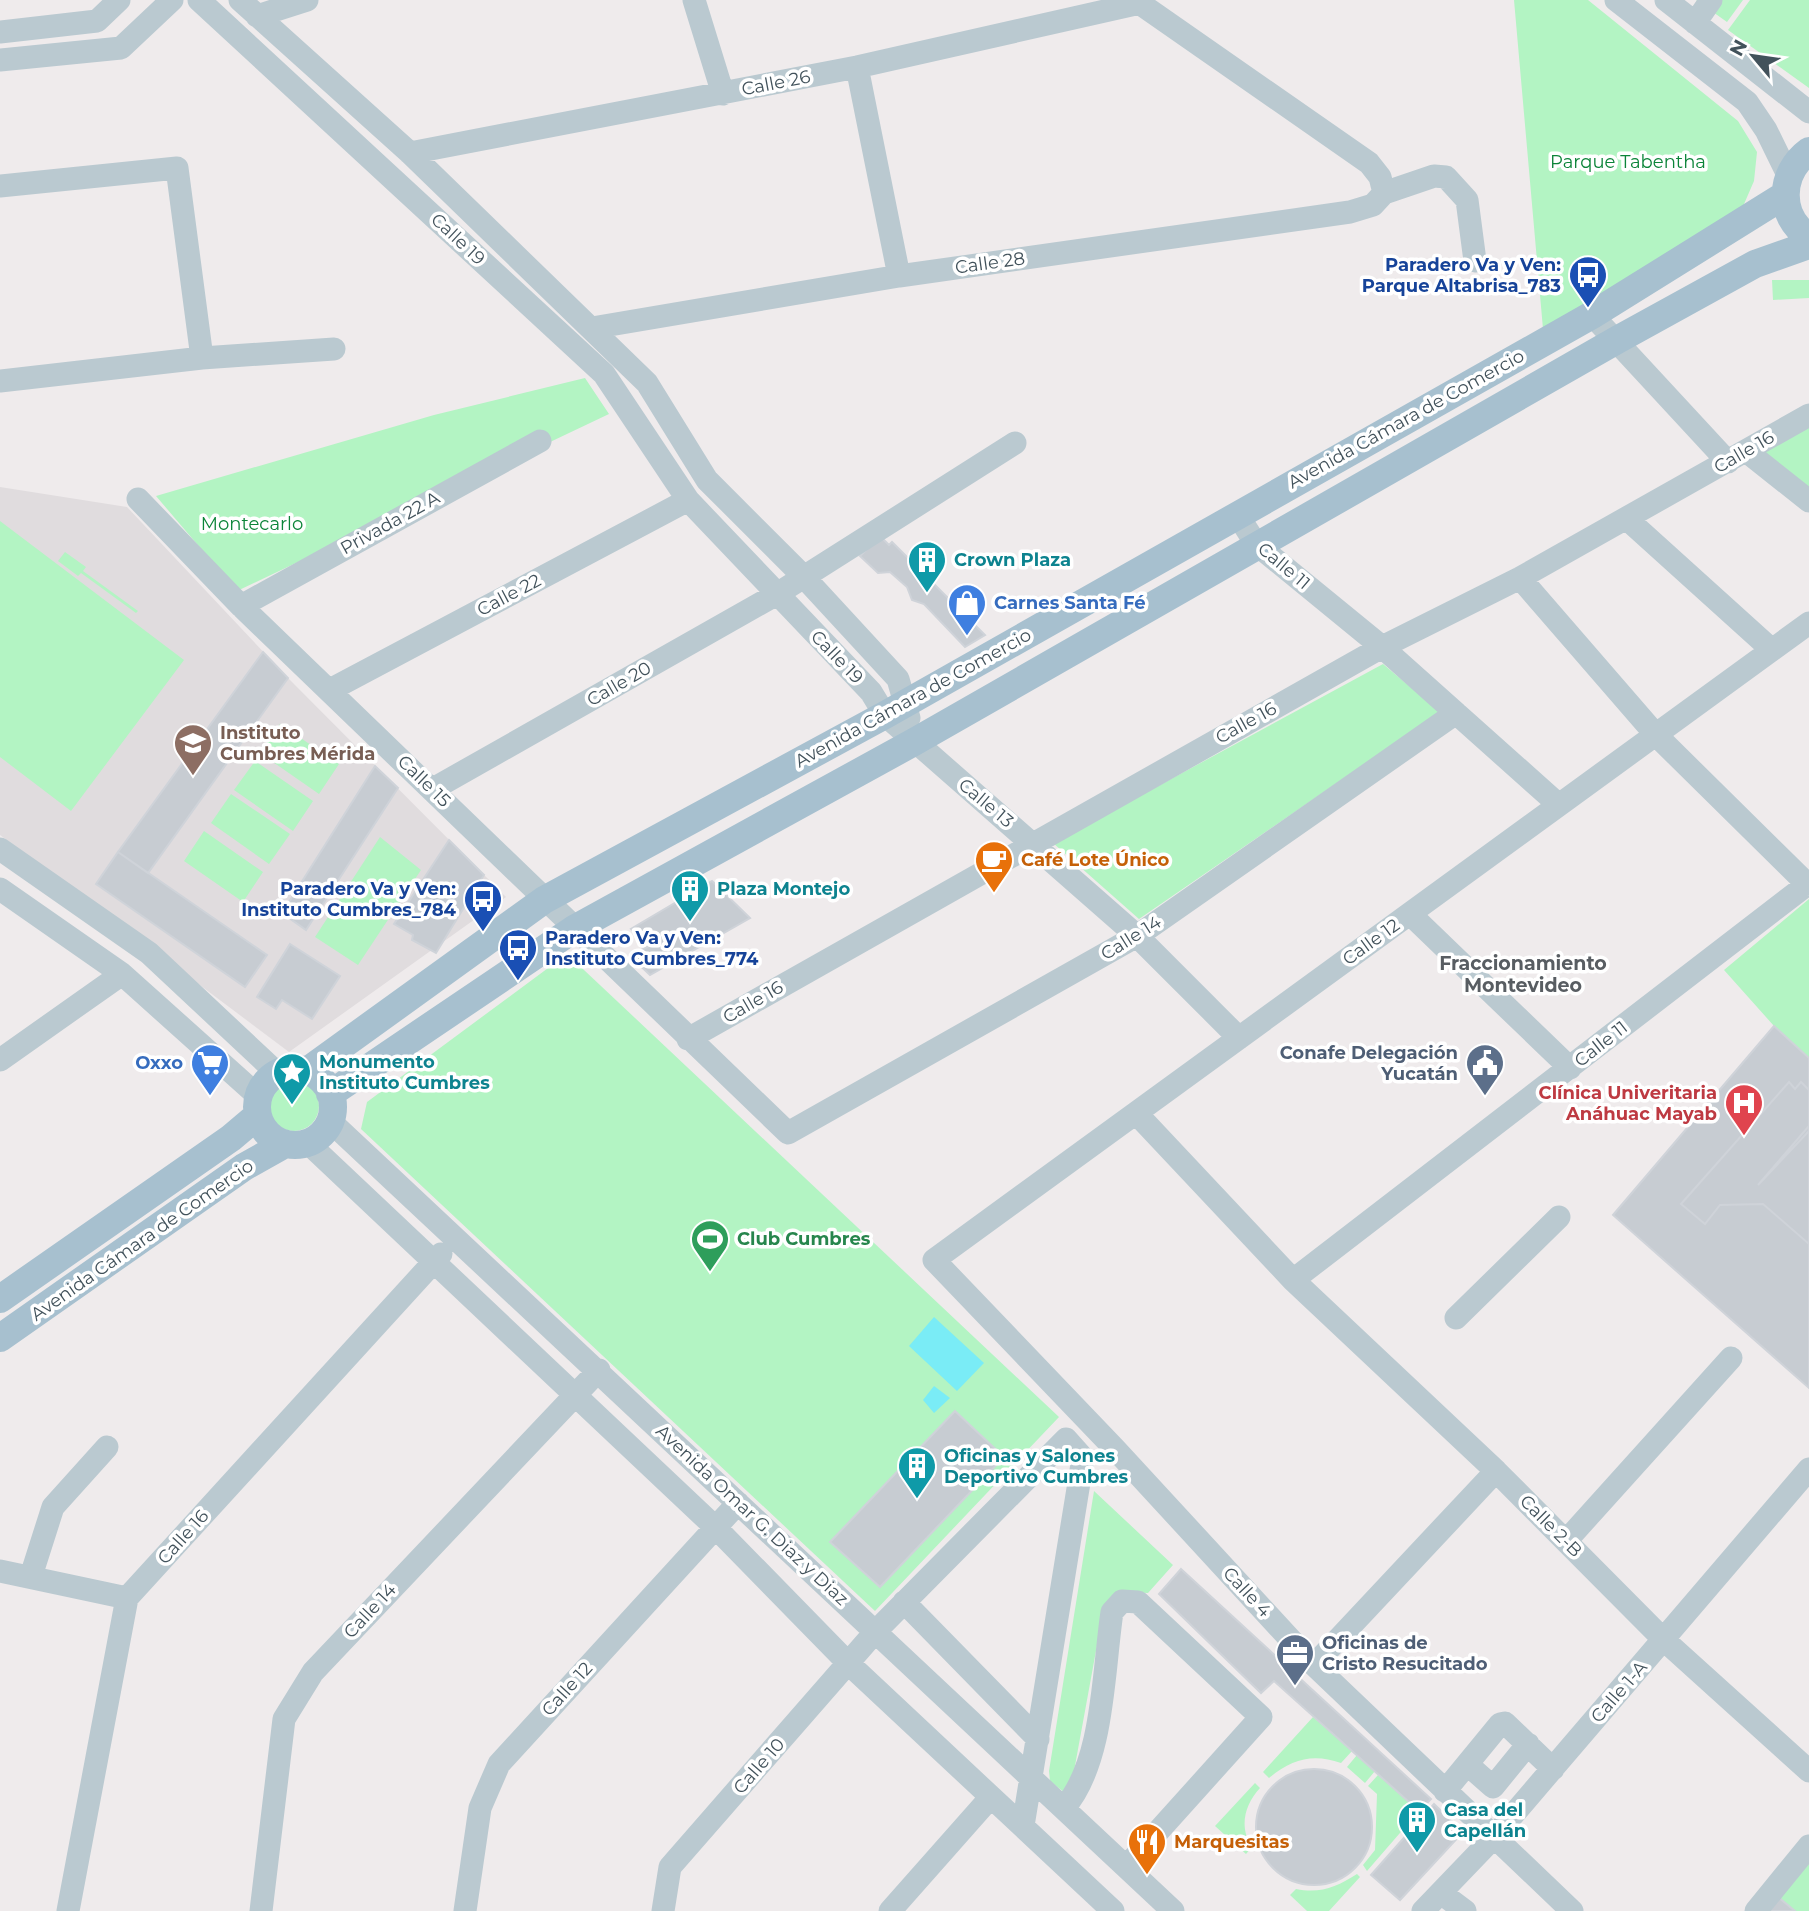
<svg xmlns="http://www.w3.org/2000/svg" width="1809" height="1911" font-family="Montserrat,sans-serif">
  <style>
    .education { fill: #e0dcde }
    .green { fill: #b3f4c3 }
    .water { fill: #7aecf6 }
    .building { fill: #c7ccd2; stroke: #cfd3d9; stroke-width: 2 }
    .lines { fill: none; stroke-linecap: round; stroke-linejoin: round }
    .minor { stroke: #bac9d0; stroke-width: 23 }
    .major { stroke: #a7c0cf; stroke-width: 28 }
    .labels { text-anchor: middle; stroke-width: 7; stroke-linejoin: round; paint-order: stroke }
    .street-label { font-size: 18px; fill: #42525b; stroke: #fff }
    .park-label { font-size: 18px; fill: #0b8438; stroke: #fff }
    .transit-label { font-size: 18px; font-weight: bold; fill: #164399; stroke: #fff; text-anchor: end }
    .culture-label { font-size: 18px; font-weight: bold; fill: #0d838f; stroke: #fff; text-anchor: start }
    .shop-label { font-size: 18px; font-weight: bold; fill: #366cbe; stroke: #fff; text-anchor: start }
    .education-label { font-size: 18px; font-weight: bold; fill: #785e54; stroke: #fff; text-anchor: start }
    .food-label { font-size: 18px; font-weight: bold; fill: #c56008; stroke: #fff; text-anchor: start }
    .service-label { font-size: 18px; font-weight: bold; fill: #4e5e75; stroke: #fff; text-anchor: end }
    .health-label { font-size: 18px; font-weight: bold; fill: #be3a42; stroke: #fff; text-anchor: end }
    .leisure-label { font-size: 18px; font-weight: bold; fill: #27864d; stroke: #fff; text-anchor: start }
    .neighbourhood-label { font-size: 19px; font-weight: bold; fill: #585d62; stroke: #fff }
  </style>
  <rect width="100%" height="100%" fill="#efebec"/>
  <path class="education" d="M0,487L127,507L288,678L506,897L289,1052L0,835Z"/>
  <path class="green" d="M1514,0H1588L1738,121L1757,152L1754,181L1741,211L1543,329Z
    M1696,0H1743L1727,22Z
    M1750,0H1809V88L1728,30Z
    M1772,280H1809V298L1773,300Z
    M585,378L609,414L237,591L156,496L434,415Z
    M1809,425V493L1760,454Z
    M0,521L184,660L71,811L0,757Z
    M65,552L86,567L83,571L138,611L136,613L81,573L78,576L58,561Z
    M1383,664L1440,712L1139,919L1053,843Z
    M280,724L339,764L319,794L260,753Z
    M255,761L313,801L293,831L234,790Z
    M231,794L290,834L269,864L211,823Z
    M204,831L263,872L243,902L184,861Z
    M380,837L421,870L358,965L315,937Z
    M1809,899V1058L1774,1026L1724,970Z
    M567,954L1059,1417L875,1611L361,1129L367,1102Z
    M269 1106a25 25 0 1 1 50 0a25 25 0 1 1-50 0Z
    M1094,1491L1173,1565L1148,1593L1119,1592L1104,1607L1070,1793H1065L1050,1781L1049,1771Z
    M1313,1717L1352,1751L1341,1763C1313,1753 1292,1759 1269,1778L1263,1772Z
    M1357,1755L1375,1771L1365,1783L1347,1767Z
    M1378,1775L1419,1811L1367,1871L1363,1865L1375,1850L1377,1794L1368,1786Z
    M1255,1783L1260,1788C1244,1805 1239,1828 1252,1847L1246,1854L1215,1826Z
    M1809,1858V1911H1795L1777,1896Z
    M1357,1874L1360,1877L1329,1911H1307L1290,1895L1296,1889C1320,1894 1337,1887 1357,1874Z"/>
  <path class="water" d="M934,1317L984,1363L957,1391L909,1346Z
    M934,1386L950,1398L934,1413L923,1400Z"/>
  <path class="building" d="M880,536L889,545L892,542L985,635L965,647L924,604L912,600L907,587L890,572L878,573L860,556Z
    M263,652L288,678L148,873L118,852Z
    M375,766L398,788L306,930L282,913Z
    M449,840L484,875L436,953L412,940L413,935L394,924Z
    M118,852L267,955L245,987L96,884Z
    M712,881L750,918L650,975L630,956L649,946L631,929Z
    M290,944L340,976L312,1019L282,1000L276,1009L257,997Z
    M1774,1026L1809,1058V1388L1613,1215Z
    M1789,1082L1795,1089L1801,1082L1809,1090V1126L1758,1185L1809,1131V1244L1763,1204L1720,1205L1705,1224L1681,1204Z
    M955,1411L1004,1457L880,1587L830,1542Z
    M1181,1569L1431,1799L1419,1811L1274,1681L1261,1693L1159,1594Z
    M1256 1827a58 58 0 1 1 116 0a58 58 0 1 1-116 0Z
    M1434,1804L1463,1832L1400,1900L1371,1875Z
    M1777,1896L1795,1911H1766Z"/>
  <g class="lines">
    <path class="minor" d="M199,0L604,374L688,500L871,692L885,715L1137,936L1239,1038
      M240,0L410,153L647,383L707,480L803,576L898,679L909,718
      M694,0L723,94
      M1135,0L1369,163L1380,177L1384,193
      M1616,0L1747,102L1766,130L1788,175
      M1666,0L1809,112
      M257,16L307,0
      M1695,23L1711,0
      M0,32L97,21L119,0
      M0,60L121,48L172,0
      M857,67L899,276
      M410,153L857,67L1140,3
      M0,186L177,168L202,358
      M1384,193L1434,176L1446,177L1467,200L1475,261
      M1592,315L1728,462
      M592,328L899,276L1350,212L1373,205L1384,193
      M0,381L202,358L334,349
      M1746,451L1809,501
      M138,499L241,606L788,1133L1137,936L1456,713
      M1237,514L1256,544L1382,647L1559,805
      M1627,519L1772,650
      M1520,578L1656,735L1807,884
      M241,606L540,441
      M330,690L688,500
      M433,789L777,594L1015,443
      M0,849L149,953L277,1073
      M0,889L122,974L258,1096
      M1410,914L1570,1068
      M688,1039L1382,647L1520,578L1809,415
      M0,1060L122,974
      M1136,1113L1293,1280L1496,1471L1664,1640L1809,1771
      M330,1121L1173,1911
      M308,1143L715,1527L849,1664L1113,1911
      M1293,1280L1809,883
      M1456,1318L1559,1217
      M1566,1541L1731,1358
      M0,1571L127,1598
      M31,1576L53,1507L107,1447
      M904,1602L1038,1739
      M1314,1665L1496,1471
      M1467,1764L1493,1787L1528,1744
      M1445,1791L1500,1724L1505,1723L1553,1769
      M1064,1808C1104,1762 1103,1672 1112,1612L1122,1601L1138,1602L1261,1717L1126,1867
      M1441,1893L1465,1911
      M68,1911L127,1598L441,1254
      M261,1911L284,1719L313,1672L599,1370
      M465,1911L480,1808L499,1764L738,1503
      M663,1911L670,1867L876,1631L1066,1439L1083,1458L1023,1826
      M890,1911L990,1798
      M1423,1911L1494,1837L1809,1469
      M1572,1911L1314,1665L1115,1449L934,1260L1809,623
      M1756,1911L1809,1846"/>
    <path class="major" d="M1809,151C1779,173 1777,216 1809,237
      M257 1107a38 38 0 1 1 76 0a38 38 0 1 1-76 0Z
      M307,1071L544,900L885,715L1592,315L1785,195
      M330,1094L574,929L914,742L1617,340L1755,264L1809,245
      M0,1299L231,1138L257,1116
      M0,1338L244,1167L285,1144"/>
  </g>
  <defs>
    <symbol id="bus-pin" viewBox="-11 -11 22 30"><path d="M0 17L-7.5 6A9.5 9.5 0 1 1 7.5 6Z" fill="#1a4fb4" stroke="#fff"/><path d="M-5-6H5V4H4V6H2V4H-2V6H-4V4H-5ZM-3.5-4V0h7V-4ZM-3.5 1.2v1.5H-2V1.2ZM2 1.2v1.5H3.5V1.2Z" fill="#fff"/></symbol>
    <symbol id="building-pin" viewBox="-11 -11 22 30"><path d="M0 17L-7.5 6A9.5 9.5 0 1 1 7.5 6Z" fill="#0f9aa8" stroke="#fff"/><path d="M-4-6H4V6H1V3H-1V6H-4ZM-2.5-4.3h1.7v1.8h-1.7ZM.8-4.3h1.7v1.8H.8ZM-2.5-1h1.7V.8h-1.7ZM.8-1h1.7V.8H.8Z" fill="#fff"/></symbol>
    <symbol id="shop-pin" viewBox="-11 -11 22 30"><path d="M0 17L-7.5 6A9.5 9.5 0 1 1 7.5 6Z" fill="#3f7fe0" stroke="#fff"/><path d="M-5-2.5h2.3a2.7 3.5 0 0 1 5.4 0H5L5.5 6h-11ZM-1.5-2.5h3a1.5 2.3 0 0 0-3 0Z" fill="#fff"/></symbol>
    <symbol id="school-pin" viewBox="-11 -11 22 30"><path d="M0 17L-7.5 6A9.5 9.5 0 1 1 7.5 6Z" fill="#8d6e63" stroke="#fff"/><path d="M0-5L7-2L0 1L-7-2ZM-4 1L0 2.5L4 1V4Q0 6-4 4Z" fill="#fff"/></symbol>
    <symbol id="cafe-pin" viewBox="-11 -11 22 30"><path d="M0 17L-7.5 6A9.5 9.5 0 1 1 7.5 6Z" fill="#e8710a" stroke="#fff"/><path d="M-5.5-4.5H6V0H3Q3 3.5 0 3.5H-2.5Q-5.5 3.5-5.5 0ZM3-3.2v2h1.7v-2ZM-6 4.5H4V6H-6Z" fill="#fff"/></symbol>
    <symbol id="supermarket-pin" viewBox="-11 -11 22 30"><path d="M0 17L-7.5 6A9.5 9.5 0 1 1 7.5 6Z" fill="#3f7fe0" stroke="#fff"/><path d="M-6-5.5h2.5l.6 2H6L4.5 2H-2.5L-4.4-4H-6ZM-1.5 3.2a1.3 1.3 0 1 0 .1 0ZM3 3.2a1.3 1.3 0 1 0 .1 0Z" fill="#fff"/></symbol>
    <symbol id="civic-pin" viewBox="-11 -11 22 30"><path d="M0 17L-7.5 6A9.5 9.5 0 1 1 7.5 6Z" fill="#5c6f8a" stroke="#fff"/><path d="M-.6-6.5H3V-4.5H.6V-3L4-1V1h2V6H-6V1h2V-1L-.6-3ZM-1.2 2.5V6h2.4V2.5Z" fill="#fff"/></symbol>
    <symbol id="sight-pin" viewBox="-11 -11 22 30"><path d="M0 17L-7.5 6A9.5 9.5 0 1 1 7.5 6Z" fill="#0f9aa8" stroke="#fff"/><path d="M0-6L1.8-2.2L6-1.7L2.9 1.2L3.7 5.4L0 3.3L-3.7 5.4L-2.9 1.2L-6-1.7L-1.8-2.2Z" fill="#fff"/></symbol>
    <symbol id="hospital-pin" viewBox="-11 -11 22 30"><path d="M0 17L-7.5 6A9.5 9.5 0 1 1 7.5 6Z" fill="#e0444e" stroke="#fff"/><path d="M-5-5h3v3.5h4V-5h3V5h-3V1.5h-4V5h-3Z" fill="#fff"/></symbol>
    <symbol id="stadium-pin" viewBox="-11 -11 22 30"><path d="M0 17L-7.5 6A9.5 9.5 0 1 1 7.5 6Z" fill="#2e9e5b" stroke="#fff"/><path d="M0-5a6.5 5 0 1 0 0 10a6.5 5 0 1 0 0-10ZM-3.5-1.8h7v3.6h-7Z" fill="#fff"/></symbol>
    <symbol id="office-pin" viewBox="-11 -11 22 30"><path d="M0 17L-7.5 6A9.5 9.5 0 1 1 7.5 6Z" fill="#5c6f8a" stroke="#fff"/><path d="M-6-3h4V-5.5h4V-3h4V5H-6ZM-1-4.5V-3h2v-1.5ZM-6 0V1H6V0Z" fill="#fff"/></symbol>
    <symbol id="restaurant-pin" viewBox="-11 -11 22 30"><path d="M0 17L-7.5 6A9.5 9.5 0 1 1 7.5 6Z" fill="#e8710a" stroke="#fff"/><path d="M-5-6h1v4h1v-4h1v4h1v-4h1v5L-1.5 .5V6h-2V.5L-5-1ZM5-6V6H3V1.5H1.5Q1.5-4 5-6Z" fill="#fff"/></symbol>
  </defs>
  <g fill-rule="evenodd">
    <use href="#bus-pin" x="1566" y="253" width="44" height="60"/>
    <use href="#building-pin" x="905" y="538" width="44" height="60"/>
    <use href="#shop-pin" x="945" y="581" width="44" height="60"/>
    <use href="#school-pin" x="171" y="721" width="44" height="60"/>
    <use href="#cafe-pin" x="972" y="838" width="44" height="60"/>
    <use href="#building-pin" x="668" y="867" width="44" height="60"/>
    <use href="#bus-pin" x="461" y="877" width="44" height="60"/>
    <use href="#bus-pin" x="496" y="926" width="44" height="60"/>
    <use href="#supermarket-pin" x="188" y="1041" width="44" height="60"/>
    <use href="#civic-pin" x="1463" y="1041" width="44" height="60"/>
    <use href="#sight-pin" x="270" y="1050" width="44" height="60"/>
    <use href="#hospital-pin" x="1722" y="1081" width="44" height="60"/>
    <use href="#stadium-pin" x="688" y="1217" width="44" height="60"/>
    <use href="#building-pin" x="895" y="1444" width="44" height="60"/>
    <use href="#office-pin" x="1273" y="1631" width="44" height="60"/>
    <use href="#building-pin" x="1395" y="1798" width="44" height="60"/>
    <use href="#restaurant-pin" x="1125" y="1820" width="44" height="60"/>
  </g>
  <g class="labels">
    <g class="street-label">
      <text transform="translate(776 83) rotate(-11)" y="6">Calle 26</text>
      <text transform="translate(458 239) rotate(43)" y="6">Calle 19</text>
      <text transform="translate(990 263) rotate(-8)" y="6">Calle 28</text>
      <text transform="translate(1406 419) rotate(-29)" y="6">Avenida Cámara de Comercio</text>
      <text transform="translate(1744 452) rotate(-30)" y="6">Calle 16</text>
      <text transform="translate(390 523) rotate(-29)" y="6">Privada 22 A</text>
      <text transform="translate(1284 566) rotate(40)" y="6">Calle 11</text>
      <text transform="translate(509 595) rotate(-28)" y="6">Calle 22</text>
      <text transform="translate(837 657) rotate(46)" y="6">Calle 19</text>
      <text transform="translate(619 684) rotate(-30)" y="6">Calle 20</text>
      <text transform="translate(913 698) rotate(-29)" y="6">Avenida Cámara de Comercio</text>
      <text transform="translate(1246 723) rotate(-29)" y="6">Calle 16</text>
      <text transform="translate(424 781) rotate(44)" y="6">Calle 15</text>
      <text transform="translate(986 803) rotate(40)" y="6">Calle 13</text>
      <text transform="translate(1131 938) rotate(-32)" y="6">Calle 14</text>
      <text transform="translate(1371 942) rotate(-36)" y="6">Calle 12</text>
      <text transform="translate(753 1002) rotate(-30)" y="6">Calle 16</text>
      <text transform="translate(1601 1044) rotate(-38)" y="6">Calle 11</text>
      <text transform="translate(142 1240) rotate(-35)" y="6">Avenida Cámara de Comercio</text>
      <text transform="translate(752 1515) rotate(43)" y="6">Avenida Omar G. Diaz y Diaz</text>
      <text transform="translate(1551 1526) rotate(45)" y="6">Calle 2-B</text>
      <text transform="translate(183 1537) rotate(-48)" y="6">Calle 16</text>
      <text transform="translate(1247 1592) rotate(47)" y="6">Calle 4</text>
      <text transform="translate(370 1611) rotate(-47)" y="6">Calle 14</text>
      <text transform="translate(567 1689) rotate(-48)" y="6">Calle 12</text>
      <text transform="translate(1619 1692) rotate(-49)" y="6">Calle 1-A</text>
      <text transform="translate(759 1766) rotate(-49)" y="6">Calle 10</text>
    </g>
    <g class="park-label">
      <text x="1628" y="168">Parque Tabentha</text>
      <text x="252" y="530">Montecarlo</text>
    </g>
    <g class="transit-label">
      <text x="1561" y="271">Paradero Va y Ven:<tspan x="1561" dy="21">Parque Altabrisa_783</tspan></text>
      <text x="456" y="895">Paradero Va y Ven:<tspan x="456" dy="21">Instituto Cumbres_784</tspan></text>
      <text x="545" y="944" text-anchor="start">Paradero Va y Ven:<tspan x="545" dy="21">Instituto Cumbres_774</tspan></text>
    </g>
    <g class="culture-label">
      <text x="954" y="566">Crown Plaza</text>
      <text x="717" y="895">Plaza Montejo</text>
      <text x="319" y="1068">Monumento<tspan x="319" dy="21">Instituto Cumbres</tspan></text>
      <text x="944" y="1462">Oficinas y Salones<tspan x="944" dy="21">Deportivo Cumbres</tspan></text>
      <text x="1444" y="1816">Casa del<tspan x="1444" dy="21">Capellán</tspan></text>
    </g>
    <g class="shop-label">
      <text x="994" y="609">Carnes Santa Fé</text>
      <text x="183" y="1069" text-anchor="end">Oxxo</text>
    </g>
    <g class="education-label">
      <text x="220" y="739">Instituto<tspan x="220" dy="21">Cumbres Mérida</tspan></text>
    </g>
    <g class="food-label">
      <text x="1021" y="866">Café Lote Único</text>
      <text x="1174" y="1848">Marquesitas</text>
    </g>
    <g class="service-label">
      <text x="1458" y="1059">Conafe Delegación<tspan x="1458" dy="21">Yucatán</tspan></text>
      <text x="1322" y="1649" text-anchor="start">Oficinas de<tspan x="1322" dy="21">Cristo Resucitado</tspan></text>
    </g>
    <g class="health-label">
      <text x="1717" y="1099">Clínica Univeritaria<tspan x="1717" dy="21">Anáhuac Mayab</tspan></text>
    </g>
    <g class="leisure-label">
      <text x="737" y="1245">Club Cumbres</text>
    </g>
    <g class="neighbourhood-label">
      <text x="1523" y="970">Fraccionamiento<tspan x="1523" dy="22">Montevideo</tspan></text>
    </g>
  </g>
  <g transform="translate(1753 56) rotate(299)" stroke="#ffffff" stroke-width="5" paint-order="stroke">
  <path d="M0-5L12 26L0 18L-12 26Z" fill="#42525b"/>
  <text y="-10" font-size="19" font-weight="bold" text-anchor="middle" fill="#42525b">N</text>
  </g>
</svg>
